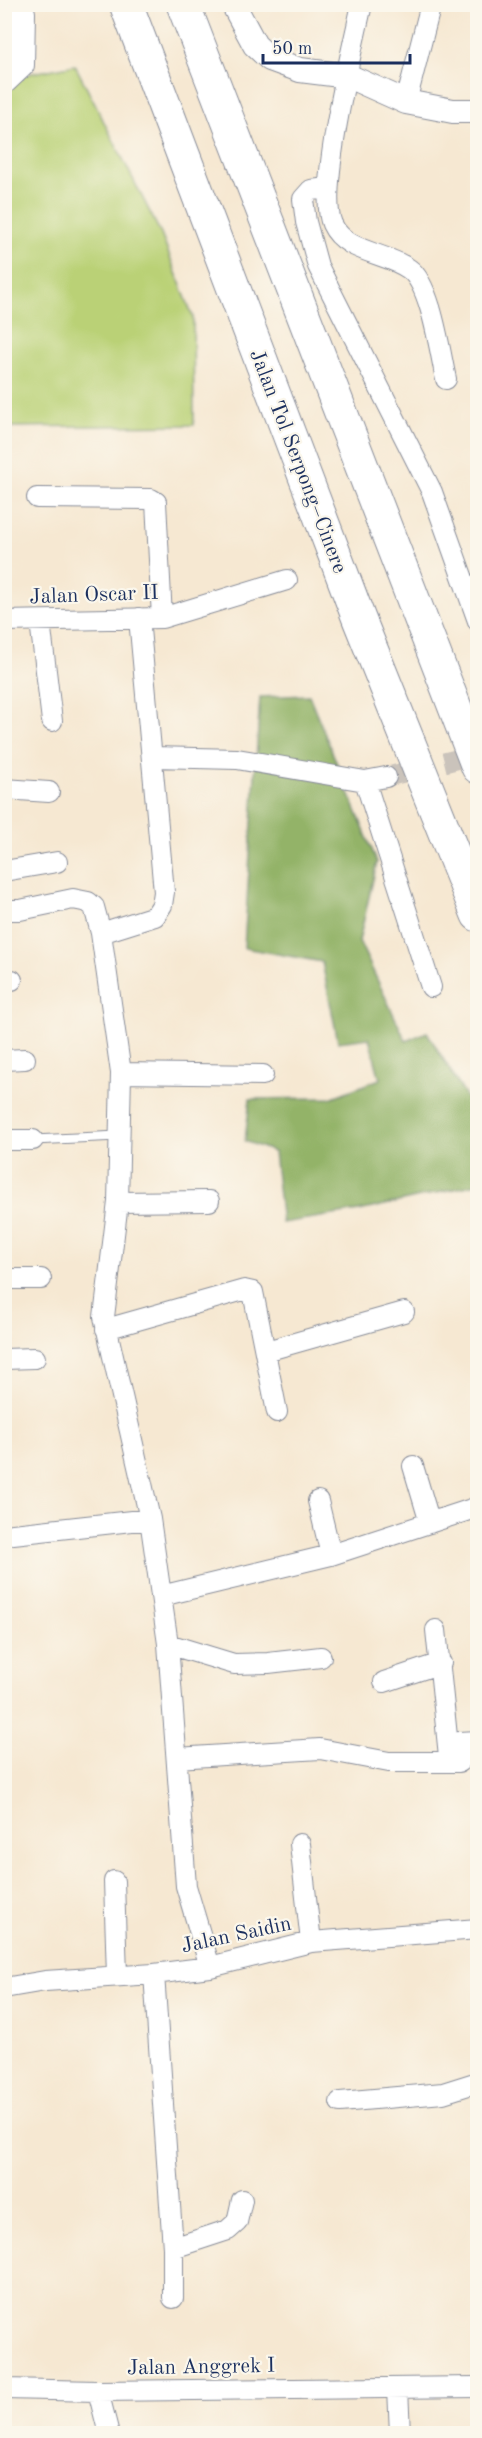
<svg xmlns="http://www.w3.org/2000/svg" width="482" height="2438" font-family="'Old Standard TT',serif">
  <style>
    .green { fill: #bad176; stroke: #6a806a; stroke-width: 1.5 }
    .forest { fill: #93b367; stroke: #577162; stroke-width: 1.5 }
    .lines { fill: none; stroke-linecap: round; stroke-linejoin: round }
    .minor-tunnel { stroke: #cac3bb; stroke-width: 20; stroke-dasharray: 20 10; stroke-linecap: butt }
    .service-casing { stroke: #888c98; stroke-width: 11 }
    .minor-casing { stroke: #888c98; stroke-width: 22 }
    .tertiary-casing { stroke: #888c98; stroke-width: 26 }
    .motorway-casing { stroke: #888c98; stroke-width: 35 }
    .service { stroke: #fff; stroke-width: 9 }
    .minor { stroke: #fff; stroke-width: 20 }
    .tertiary { stroke: #fff; stroke-width: 24 }
    .motorway { stroke: #fff; stroke-width: 33 }
    .labels { text-anchor: middle; stroke-width: 4.5; stroke-linejoin: round; paint-order: stroke }
    .street-label { font-size: 21px; fill: #1b2f5e; stroke: #fbf7ec }
  </style>
  <rect width="100%" height="100%" fill="#fbf7ec"/>
  <filter id="ink" filterUnits="userSpaceOnUse"><feTurbulence type="fractalNoise" baseFrequency=".0167" numOctaves="2"/><feDisplacementMap in="SourceGraphic" scale="12" xChannelSelector="R" yChannelSelector="G"/><feConvolveMatrix kernelMatrix="1 2 1 2 8 2 1 2 1" color-interpolation-filters="sRGB"/></filter>
  <filter id="wash" filterUnits="userSpaceOnUse"><feTurbulence type="fractalNoise" baseFrequency=".008" numOctaves="4" result="noise"/><feDisplacementMap in="SourceGraphic" scale="24" xChannelSelector="R" yChannelSelector="G"/><feGaussianBlur stdDeviation="1.35" result="paint"/><feColorMatrix in="noise" values="0 0 0 0 0 0 0 0 0 0 0 0 0 0 0 0 0 1.4 0 .05"/><feComposite in="paint" operator="in"/></filter>
  <g filter="url(#wash)">
    <rect width="100%" height="100%" fill="#f6e8d2"/>
    <path class="green" d="M75,65L161,234L193,317L194,425L5,427L4,81L12,77Z"/>
    <path class="forest" d="M309,695L377,862L359,941L406,1041L427,1032L477,1115V1184L359,1211L282,1223L274,1152L245,1141L250,1099L330,1098L380,1079L369,1038L338,1042L322,962L244,948L260,697Z"/>
  </g>
  <g filter="url(#ink)">
    <g class="lines">
      <path class="minor-tunnel" d="M386,777L478,754"/>
      <defs>
        <path id="service" d="M33,1140L119,1136"/>
        <path id="minor" d="M362,4C353,46 317,190 332,224C345,253 386,252 409,269C431,284 440,353 446,379
          M406,102L431,4
          M328,188L311,190L303,199L306,222L318,266L432,492L478,621
          M37,498L151,499L156,502L162,618
          M4,621L162,618L287,580
          M40,621L52,721
          M153,757L237,759L365,781L386,777
          M365,781L431,987
          M4,789L49,792
          M4,871L57,862
          M4,910H20L73,899L88,902L94,907L101,933L121,1073L118,1202L104,1317L150,1519L168,1644L186,1886L210,1967
          M101,933L155,916L162,905L164,892L139,618
          M4,980H12
          M4,1060L25,1059
          M121,1073L263,1075
          M4,1140H33
          M118,1202L209,1201
          M4,1279H41
          M106,1329L244,1290L253,1292L277,1412
          M266,1351L404,1312
          M4,1359L35,1358
          M413,1466L430,1523
          M318,1501L331,1555
          M4,1535L150,1519
          M161,1596L331,1555L478,1507
          M436,1630L449,1756L446,1760
          M168,1644L234,1664L268,1663L321,1657
          M384,1682L441,1663
          M177,1758L320,1749L389,1762H459L461,1760L459,1742L478,1741
          M300,1844L311,1942
          M114,1881L117,1976
          M154,1974L173,2248V2298
          M4,1988L45,1981L154,1974L210,1967L311,1942L478,1929
          M340,2102L443,2093L478,2082
          M173,2248L228,2230L237,2222L242,2200
          M398,2388L400,2434
          M4,2389L98,2391L478,2387
          M98,2391L109,2434"/>
        <path id="tertiary" d="M233,4L255,45L270,59L300,70L348,76L406,102L453,111H478
          M4,82L22,65L23,13L20,4"/>
        <path id="motorway" d="M126,4L359,619L478,915
          M183,4L478,767"/>
      </defs>
      <use href="#service" class="service-casing"/>
      <use href="#minor" class="minor-casing"/>
      <use href="#tertiary" class="tertiary-casing"/>
      <use href="#motorway" class="motorway-casing"/>
      <use href="#service" class="service"/>
      <use href="#minor" class="minor"/>
      <use href="#tertiary" class="tertiary"/>
      <use href="#motorway" class="motorway"/>
    </g>
  </g>
  <g class="labels">
    <g class="street-label">
      <text transform="translate(299 461) rotate(69)" y="7">Jalan Tol Serpong–Cinere</text>
      <text transform="translate(94 594) rotate(-2)" y="7">Jalan Oscar II</text>
      <text transform="translate(236 1934) rotate(-12)" y="7">Jalan Saidin</text>
      <text transform="translate(201 2366) rotate(-1)" y="7">Jalan Anggrek I</text>
    </g>
  </g>
  <rect width="482" height="2438" fill="none" stroke="#fbf7ec" stroke-width="24"/>
  <path d="M263 54v9h147v-9" fill="none" stroke="#1b2f5e" stroke-width="3"/>
  <text x="272" y="54" font-size="18" fill="#1b2f5e" stroke="#fbf7ec" stroke-width="4.5" paint-order="stroke">50 m</text>
</svg>
